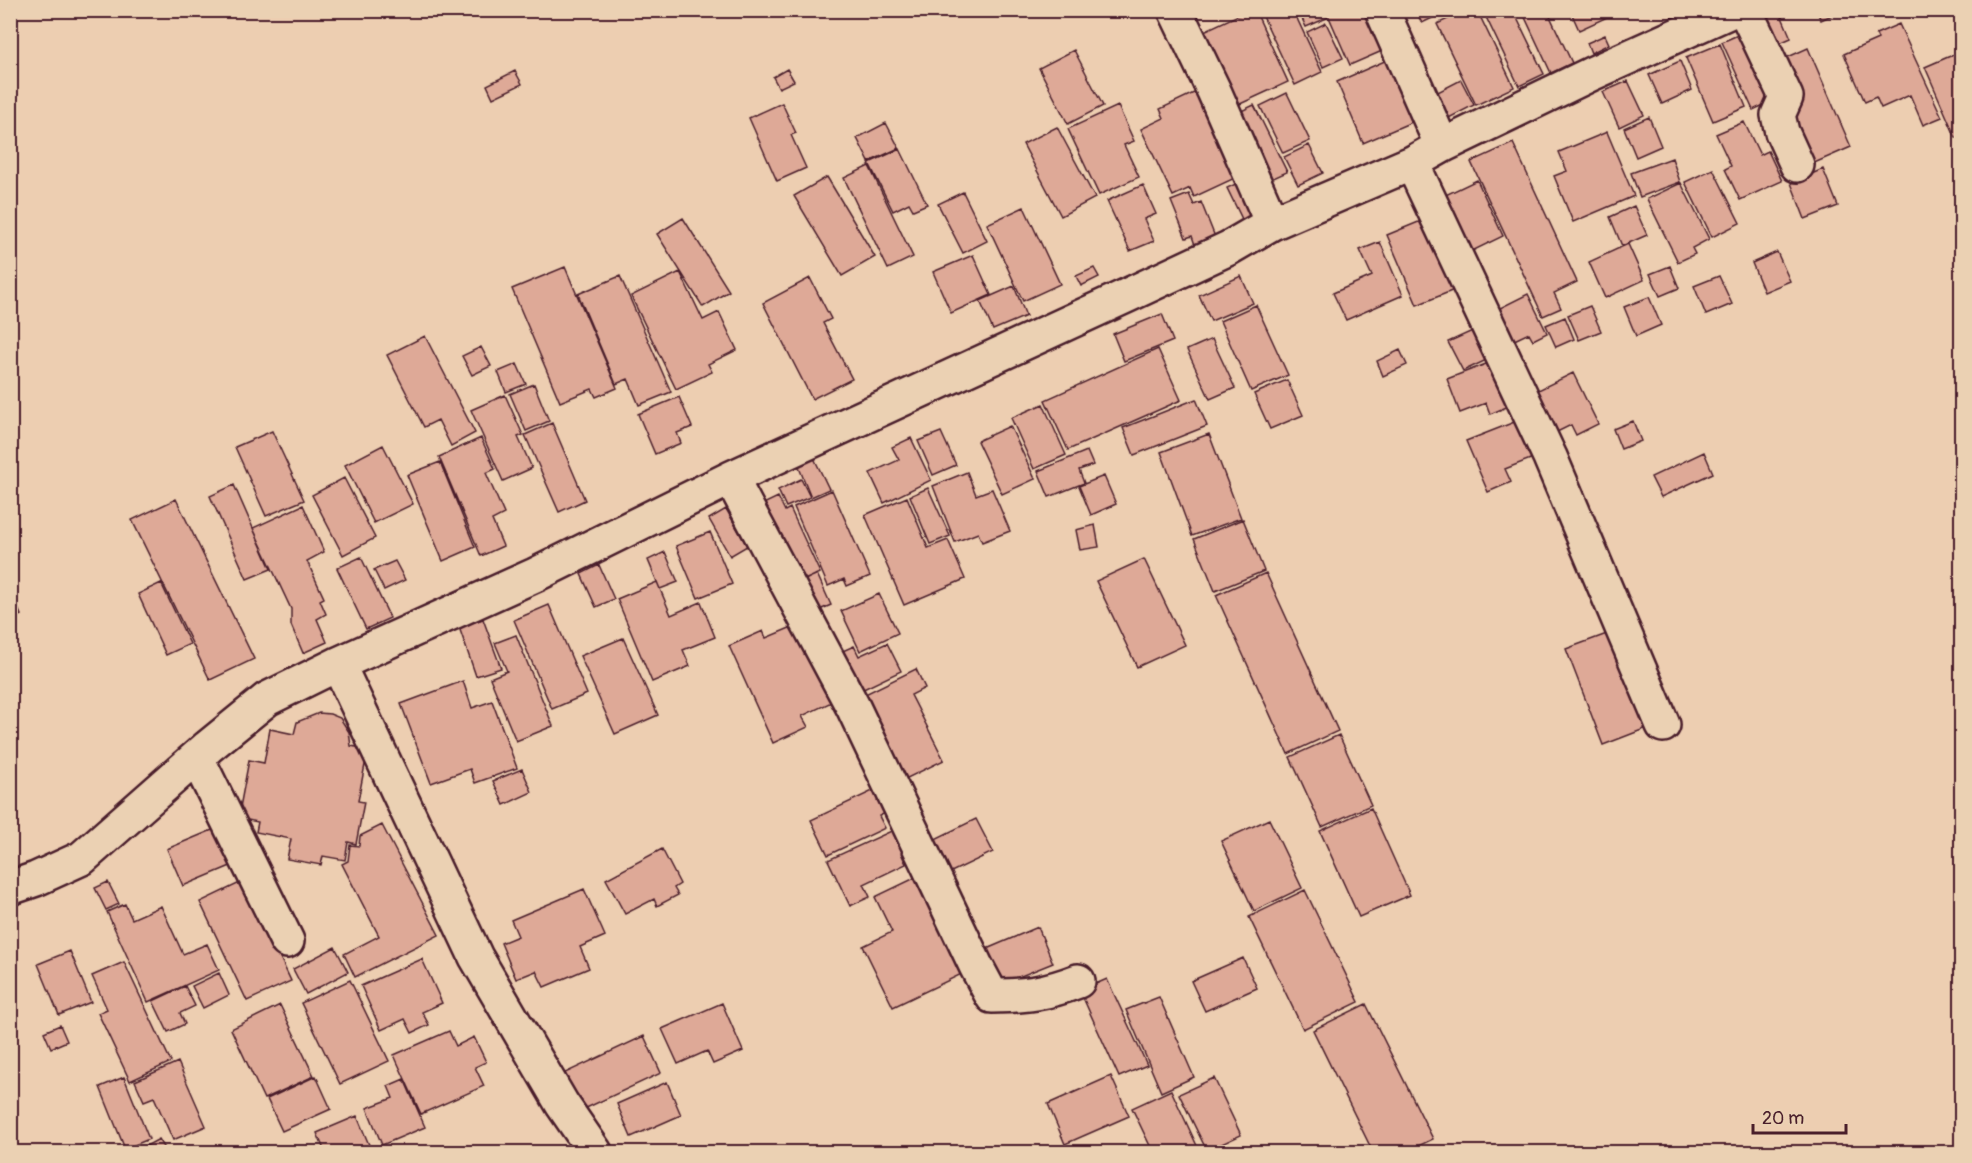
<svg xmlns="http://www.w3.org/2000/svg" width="1972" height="1163" font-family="Pangolin,sans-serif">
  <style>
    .building { fill: #dea997; stroke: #4a1f2b; stroke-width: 1.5 }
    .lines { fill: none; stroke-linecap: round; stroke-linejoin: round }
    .minor-casing { stroke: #4a1f2b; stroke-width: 38 }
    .minor { stroke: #ebd1b3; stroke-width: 33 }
  </style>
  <rect width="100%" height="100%" fill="#edceb1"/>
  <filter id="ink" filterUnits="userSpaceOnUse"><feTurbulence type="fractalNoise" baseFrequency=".0167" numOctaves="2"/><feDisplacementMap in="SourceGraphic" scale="12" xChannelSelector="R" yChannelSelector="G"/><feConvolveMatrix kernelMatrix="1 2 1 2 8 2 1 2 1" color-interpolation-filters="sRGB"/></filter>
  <g filter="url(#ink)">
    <path class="building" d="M1249,10H1255L1288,82L1238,105L1204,31Z
      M1260,10H1293L1322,72L1295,85Z
      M1298,10H1373L1389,48L1350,65L1329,17L1306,27Z
      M1415,10H1449L1422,23Z
      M1467,10H1477L1514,87L1476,105L1437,24Z
      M1498,10H1513L1544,74L1519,86L1486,17Z
      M1529,10H1547L1572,63L1551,73L1523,13Z
      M1570,10H1612L1614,14L1579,30Z
      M1779,10L1791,38L1766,49L1754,21Z
      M1816,10H1843L1821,20Z
      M1326,23L1343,58L1323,67L1307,32Z
      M1899,24L1942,117L1923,125L1910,95L1881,108L1876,97L1865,102L1844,54L1878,39L1876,34Z
      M1747,31L1777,99L1753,110L1722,42Z
      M1605,35L1609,44L1591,53L1587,43Z
      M1720,44L1746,107L1713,121L1686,58Z
      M1808,48L1851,147L1812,164L1787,106L1777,62Z
      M1074,50L1103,106L1068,124L1039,68Z
      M1962,51V135L1956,138L1925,67Z
      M1387,60L1414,121L1363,143L1337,82Z
      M1680,61L1692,90L1662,104L1649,75Z
      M787,69L794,81L779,88L773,77Z
      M515,71L522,84L493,98L487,85Z
      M1461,80L1474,105L1441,122L1428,97Z
      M1628,81L1644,115L1619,127L1603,92Z
      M1196,92L1237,177L1194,197L1190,188L1173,196L1141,129L1164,118L1160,109Z
      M1287,93L1310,141L1283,153L1260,106Z
      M782,103L796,133L791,135L806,168L777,181L749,118Z
      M1254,105L1287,172L1269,180L1237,113Z
      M1118,106L1134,141L1124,145L1139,177L1099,195L1068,129Z
      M1649,117L1661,146L1636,157L1624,128Z
      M1744,122L1760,155L1768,151L1782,181L1740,200L1725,169L1731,166L1716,134Z
      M886,123L899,148L869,162L857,138Z
      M1057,127L1095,198L1061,216L1023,144Z
      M1607,132L1634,196L1573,222L1554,176L1567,171L1559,152Z
      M1513,143L1577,282L1554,293L1561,308L1543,316L1471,162Z
      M1309,145L1323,173L1298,185L1284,157Z
      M900,149L927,204L913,210L909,203L893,211L869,163Z
      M1672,158L1680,182L1640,197L1631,173Z
      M869,166L913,257L888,269L844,178Z
      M1713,169L1740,223L1712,237L1685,182Z
      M1823,169L1838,206L1805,219L1791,183Z
      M827,177L875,257L842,276L794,196Z
      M1477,180L1503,236L1464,255L1437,199Z
      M1240,182L1255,215L1243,221L1227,188Z
      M1681,183L1709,239L1692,248L1695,254L1678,262L1647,199Z
      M1143,185L1156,214L1144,219L1154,241L1130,251L1107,201Z
      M963,192L987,241L963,253L938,204Z
      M1189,194L1194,205L1201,202L1215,237L1195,245L1192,236L1186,238L1171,201Z
      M1634,206L1647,235L1622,246L1610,217Z
      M1024,207L1060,284L1023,301L987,224Z
      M683,218L729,291L703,307L657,234Z
      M1421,221L1432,247L1445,241L1464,286L1417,305L1387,235Z
      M1380,242L1403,295L1346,320L1333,293L1372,276L1360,250Z
      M1628,244L1644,280L1605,298L1589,262Z
      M1777,252L1790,281L1764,292L1752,263Z
      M973,255L991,295L951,313L933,272Z
      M1670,266L1679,288L1660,296L1650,274Z
      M565,267L617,388L596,397L592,389L560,402L512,289Z
      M1094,268L1099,277L1081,286L1076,276Z
      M680,272L703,320L719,312L737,350L708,364L712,372L676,389L631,296Z
      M620,276L671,392L639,405L628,379L616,384L578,294Z
      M1241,276L1253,303L1211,321L1199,295Z
      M1719,276L1732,304L1706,315L1694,286Z
      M810,278L831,319L823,323L852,379L812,399L763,303Z
      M1014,286L1026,316L993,330L980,301Z
      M1528,294L1547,333L1533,340L1529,333L1506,344L1490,313Z
      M1649,297L1661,325L1636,336L1624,307Z
      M1256,305L1288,375L1251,391L1220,321Z
      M1590,306L1601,331L1579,340L1568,315Z
      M1162,314L1173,341L1124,361L1113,334Z
      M1565,317L1574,339L1556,347L1546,325Z
      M1479,328L1493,357L1463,371L1448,342Z
      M425,336L475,433L451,446L438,420L424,427L387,355Z
      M1212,339L1235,388L1210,399L1187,350Z
      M481,347L491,366L472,375L462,356Z
      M1158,349L1181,400L1068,450L1045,400Z
      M1400,350L1407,365L1383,376L1377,361Z
      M1499,359L1516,403L1490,414L1486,403L1460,413L1447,379Z
      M517,364L526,384L506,392L498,372Z
      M1573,373L1598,424L1576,435L1571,425L1547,437L1526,396Z
      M1287,380L1303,415L1270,429L1254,394Z
      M534,384L549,421L526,431L510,394Z
      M505,395L523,435L518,437L532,468L503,481L471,410Z
      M679,397L692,427L677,433L681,443L655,454L638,414Z
      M1196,399L1207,426L1134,455L1123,428Z
      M1043,404L1066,455L1034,469L1011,418Z
      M1517,421L1533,458L1505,469L1511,482L1488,492L1466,441Z
      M1633,421L1641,441L1621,449L1613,429Z
      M552,423L585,500L559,512L525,435Z
      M1010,426L1035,479L1002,494L977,441Z
      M272,431L304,500L266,516L235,447Z
      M941,432L956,465L933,475L918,441Z
      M1209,434L1241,518L1192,536L1161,452Z
      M481,438L495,469L486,473L504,514L492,520L503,546L481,556L439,457Z
      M911,438L931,480L884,503L870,473L899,460L892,447Z
      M383,445L413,504L374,523L345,465Z
      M1087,451L1093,465L1079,470L1084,483L1049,497L1038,471Z
      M1704,452L1713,473L1661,497L1651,477Z
      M814,458L829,489L811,497L798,465Z
      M440,462L475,547L443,561L407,475Z
      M967,472L976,495L992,489L1010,531L982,542L978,533L955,542L933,486Z
      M1104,476L1116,504L1091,515L1079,486Z
      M344,478L375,538L343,555L312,495Z
      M801,479L810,497L786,507L778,490Z
      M234,485L271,569L247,579L210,496Z
      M928,488L950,536L930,544L910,496Z
      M832,490L870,576L847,586L844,579L828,586L794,507Z
      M778,497L785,511L790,508L820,573L793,585L757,507Z
      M907,497L928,548L948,540L965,579L904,605L865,515Z
      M176,499L254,659L210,680L132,520Z
      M303,505L324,552L307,561L324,598L320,600L326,614L317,619L327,642L303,653L291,625V609L253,528Z
      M726,509L747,546L730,556L709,519Z
      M1243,519L1264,571L1215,591L1194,539Z
      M1095,525L1099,547L1080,550L1076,530Z
      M710,532L732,584L698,598L676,546Z
      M665,552L678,582L660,589L648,560Z
      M361,557L390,618L366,629L337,568Z
      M1144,559L1185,645L1137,667L1096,581Z
      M395,561L405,580L384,590L374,570Z
      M599,565L614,599L596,607L581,574Z
      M1266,573L1338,731L1288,754L1216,595Z
      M817,574L831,605L808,615L795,585Z
      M657,582L671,615L701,602L715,637L683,650L690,666L652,682L617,599Z
      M161,583L190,644L166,655L138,594Z
      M10,590L21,615L10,620Z
      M879,594L898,633L860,651L841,611Z
      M549,605L587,694L552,709L514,620Z
      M483,619L501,668L476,676L459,627Z
      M804,622L838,699L802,716L808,727L773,743L729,646L763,631L766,638Z
      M1615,631L1652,726L1603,745L1566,649Z
      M516,635L553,726L516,741L490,678L507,671L495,643Z
      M623,638L658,715L615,734L580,656Z
      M887,643L901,671L851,695L831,656L854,646L859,656Z
      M916,669L925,688L911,695L944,760L895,784L853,700Z
      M463,681L472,708L492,701L517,768L475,783L470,769L431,783L401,704Z
      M319,713L330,714L340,718L349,732L351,746L368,749L358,801L364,802L356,844L348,842L345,860L323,856L321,865L287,859L291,839L256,832L258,822L238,818L249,760L264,763L270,729L294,734L297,722Z
      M1339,735L1371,805L1322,827L1290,757Z
      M522,769L532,792L504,805L493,781Z
      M879,788L890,811L879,816L885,828L828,855L811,820Z
      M1371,808L1410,895L1359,917L1320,831Z
      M976,819L993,852L945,875L929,842Z
      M1269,819L1302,888L1254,911L1221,841Z
      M382,825L439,935L355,977L344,954L379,936L342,864L348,861L350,845L359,846L360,836Z
      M217,828L233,865L183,886L167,849Z
      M898,828L909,850L901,853L906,864L864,884L870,897L850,906L828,860Z
      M662,849L680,884L674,888L678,895L657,906L654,899L625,914L606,879Z
      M921,875L968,971L893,1007L863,946L892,932L875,897Z
      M244,881L291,981L247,1001L200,902Z
      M108,882L119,904L106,910L95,888Z
      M584,889L605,936L580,947L589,968L544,987L536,971L516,979L501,943L518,936L511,920Z
      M1305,890L1359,1002L1303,1029L1249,917Z
      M125,904L132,919L161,906L183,954L207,944L219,970L148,1002L107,912Z
      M1038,927L1053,963L996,986L982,951Z
      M335,947L348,972L306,994L293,969Z
      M70,951L91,1002L59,1015L38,964Z
      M1243,958L1257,988L1205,1011L1191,981Z
      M422,959L442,1003L422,1012L429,1025L412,1033L405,1019L381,1030L361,986Z
      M124,962L171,1062L130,1081L98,1013L107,1009L92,976Z
      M219,973L229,995L203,1008L192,986Z
      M1107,979L1147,1065L1119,1077L1080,991Z
      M350,980L389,1061L340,1084L301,1003Z
      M185,986L195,1006L180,1013L185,1024L168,1032L153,1001Z
      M1159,997L1194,1077L1161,1092L1126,1010Z
      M722,1003L743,1051L713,1064L707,1051L678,1064L662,1029Z
      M1366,1004L1433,1139L1406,1152H1373L1313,1030Z
      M280,1005L314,1076L264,1099L231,1029Z
      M60,1025L67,1041L51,1048L44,1032Z
      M449,1031L456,1046L474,1037L486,1062L475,1067L484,1086L421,1114L394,1055Z
      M644,1036L661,1073L582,1110L565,1073Z
      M178,1062L206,1126L173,1140L154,1097L144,1101L135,1081Z
      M316,1076L331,1109L282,1131L267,1099Z
      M1111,1076L1129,1116L1065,1144L1048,1104Z
      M124,1077L149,1139L125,1149L100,1087Z
      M1214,1078L1241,1135L1207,1151L1179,1094Z
      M404,1079L425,1127L382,1145L367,1108L393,1098L388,1086Z
      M667,1082L681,1115L631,1137L617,1104Z
      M1171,1090L1199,1150L1193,1152H1153L1132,1108Z
      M357,1116L372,1152H325L317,1133Z
      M159,1139L167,1152H135Z"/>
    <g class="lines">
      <defs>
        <path id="minor" d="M1175,10L1214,91L1272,223
          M1382,10L1442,146
          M1745,10L1786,97L1778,115L1782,132L1797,165
          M1412,163L1550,457L1663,725
          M731,478L853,707L976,966L992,996C1026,996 1047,993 1078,981
          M338,664L476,957L562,1104L595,1152
          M197,758L287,941
          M10,888L36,879L82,858L208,747L267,699L338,664L535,575L731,478L1126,296L1229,248L1272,223L1412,163L1442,146L1591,74L1733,10"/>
      </defs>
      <use href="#minor" class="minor-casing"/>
      <use href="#minor" class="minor"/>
    </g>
  </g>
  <rect width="1972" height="1163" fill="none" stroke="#ebd1b3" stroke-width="36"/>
  <rect x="18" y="18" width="1936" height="1127" fill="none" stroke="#4a1f2b" stroke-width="2" filter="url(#ink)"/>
  <path d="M1753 1124v9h93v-9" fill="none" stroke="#4a1f2b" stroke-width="3"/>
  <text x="1762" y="1124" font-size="18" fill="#4a1f2b" stroke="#ebd1b3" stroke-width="4.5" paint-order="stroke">20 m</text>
</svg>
